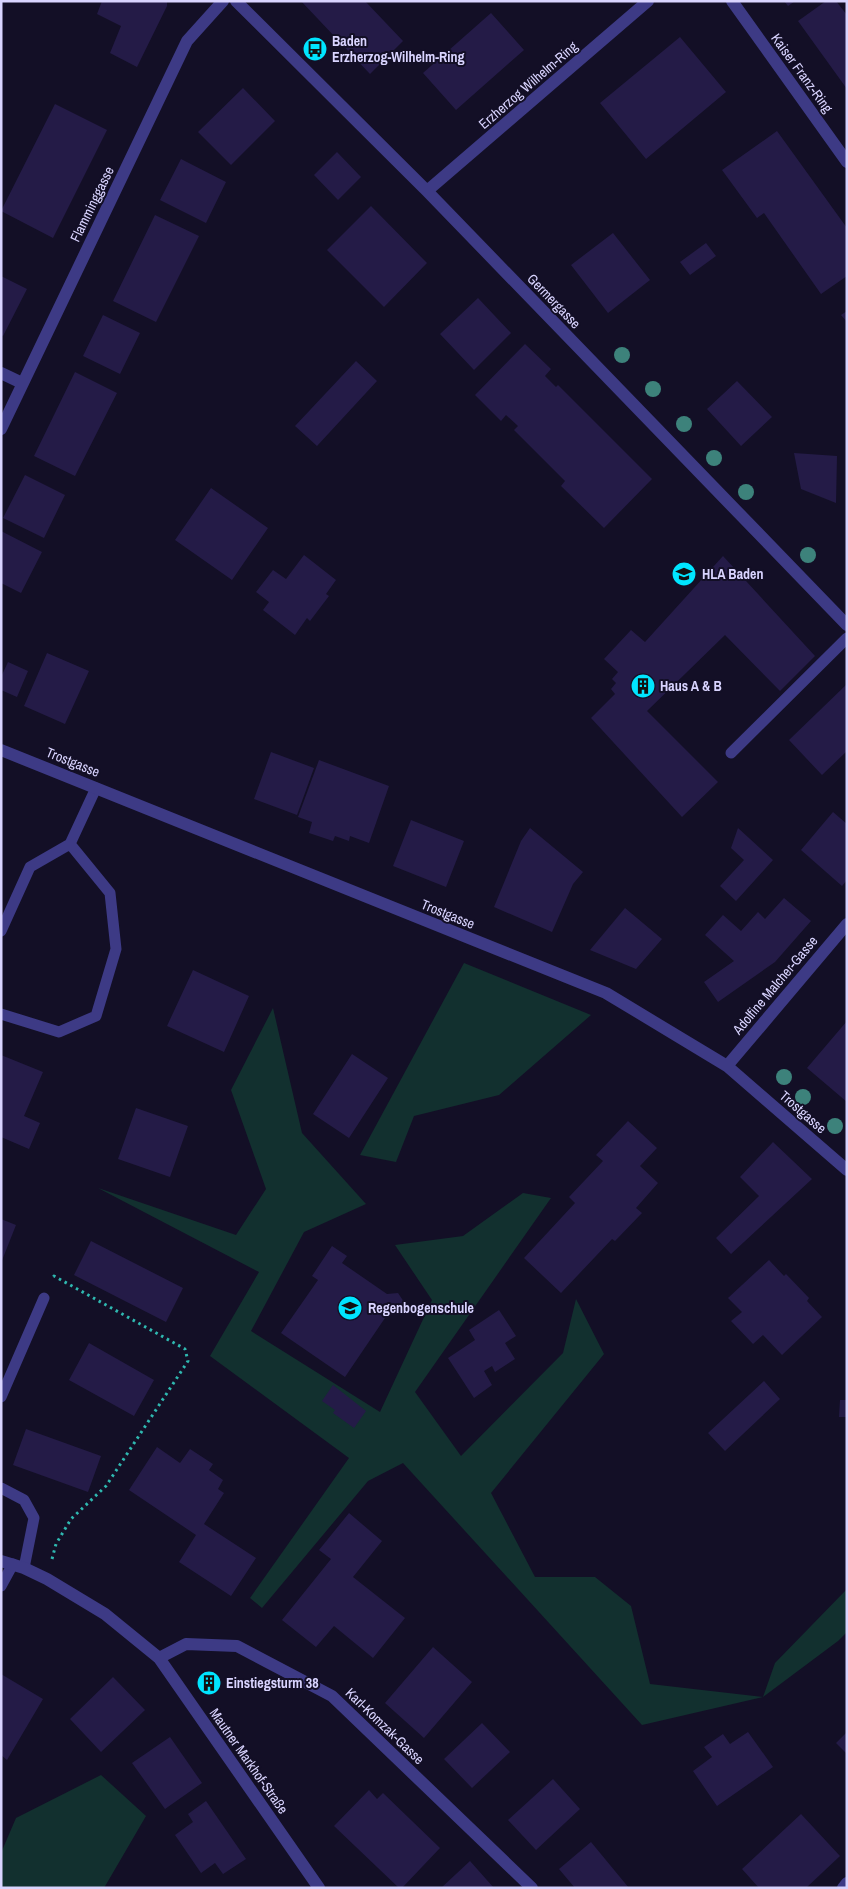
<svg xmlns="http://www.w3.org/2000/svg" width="848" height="1889" font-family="'Archivo Narrow',sans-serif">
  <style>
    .green { fill: #12302f }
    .building { fill: #241b47 }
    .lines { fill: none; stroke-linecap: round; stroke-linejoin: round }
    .path { stroke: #2fb8b0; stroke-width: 3; stroke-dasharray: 2.5 4; stroke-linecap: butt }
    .service { stroke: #3d3a85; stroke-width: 11 }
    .minor { stroke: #3d3a85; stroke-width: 12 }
    .tree { fill: #3d827b }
    .labels { text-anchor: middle; stroke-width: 4; stroke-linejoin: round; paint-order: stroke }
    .poi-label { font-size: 14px; font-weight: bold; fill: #d9d4ff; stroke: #130f26; text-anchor: start }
    .street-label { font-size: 14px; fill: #d9d4ff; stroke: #130f26 }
  </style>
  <rect width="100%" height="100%" fill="#130f26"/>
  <path class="green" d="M464,963L591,1015L499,1095L414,1116L396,1162L360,1155Z
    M273,1008L302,1133L366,1204L304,1232L251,1331L380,1412L432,1300L395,1245L463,1236L523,1193L551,1198L415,1392L461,1456L563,1353L576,1299L604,1354L491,1493L535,1577H595L631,1606L650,1684L763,1697L775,1663L847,1589V1632L838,1641L763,1697L642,1725L403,1463L368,1481L262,1608L250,1598L349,1458L210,1356L259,1272L98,1188L236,1235L266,1189L231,1090Z
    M101,1775L146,1816L104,1888H1V1853L16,1818Z"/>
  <path class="building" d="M102,1H167V6L137,67L110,53L121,26L97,14Z
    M301,1H365L403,41L370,74Z
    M784,1H795L788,6Z
    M826,1H836L847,15V89L798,21Z
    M491,13L524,50L456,110L423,73Z
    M680,37L726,92L646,159L600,103Z
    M243,88L275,121L231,165L198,132Z
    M55,104L107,130L53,238L1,211Z
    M777,131L847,228V276L821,294L764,213L757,218L722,170Z
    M337,152L361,177L338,200L314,175Z
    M181,159L226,182L206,223L160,200Z
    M371,206L427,263L384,307L327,250Z
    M155,215L199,236L156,322L113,301Z
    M613,233L650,280L608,313L571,265Z
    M706,243L716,256L690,275L680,262Z
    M1,276L27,289L3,336L1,335Z
    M478,298L511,333L474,370L440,334Z
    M847,311V322L841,315Z
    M103,315L140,333L120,374L83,356Z
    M525,344L551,369L545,376L556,387L558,385L652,479L604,528L561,486L565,481L514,430L518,426L506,415L501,421L475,395Z
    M356,361L377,381L317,446L295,426Z
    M75,372L117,393L75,476L34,456Z
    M737,381L772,417L741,446L707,409Z
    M794,453L837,456L836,503L801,489Z
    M25,475L65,495L44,538L3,518Z
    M211,488L268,528L232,580L175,540Z
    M1,531L42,552L21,593L1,583Z
    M304,555L336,580L326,594L329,596L310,621L307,618L295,635L263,610L269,602L256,592L273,570L286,579Z
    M723,556L815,656L780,691L725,635L647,711L718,782L682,817L591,718L615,694L611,689L616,683L612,679L618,672L604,659L631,630L645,642Z
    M47,653L89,671L65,724L24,706Z
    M8,662L28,671L17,697L1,690V677Z
    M847,684V751L822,775L789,740Z
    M271,752L314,768L297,815L254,799Z
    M319,760L389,786L369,843L350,836L349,841L335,836L333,841L309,833L312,822L298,817Z
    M833,812L847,824V880L842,886L801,850Z
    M411,820L464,841L446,887L393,866Z
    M530,828L583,872L573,884L552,932L494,907L521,841Z
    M738,828L773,860L736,901L720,886L744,860L731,848Z
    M784,898L811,921L775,962L718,1002L704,982L734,961L705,935L723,915L741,931L758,912L765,919Z
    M625,908L662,939L636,969L590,950Z
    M193,970L249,996L224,1052L167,1026Z
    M847,1021V1102L807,1068Z
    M352,1054L388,1078L349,1138L313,1114Z
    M1,1055L43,1072L24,1116L40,1123L29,1149L1,1137Z
    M136,1108L188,1126L170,1177L118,1159Z
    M628,1121L657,1148L640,1166L658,1183L636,1208L642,1213L615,1241L612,1239L561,1293L524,1258L575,1203L569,1197L603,1161L596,1155Z
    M773,1142L812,1179L731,1254L716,1238L759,1196L740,1177Z
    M1,1219L16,1225L1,1263Z
    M91,1241L183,1288L166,1322L74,1275Z
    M332,1246L347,1256L342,1263L387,1294L398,1293L404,1302L401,1314L387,1315L345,1377L281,1333L318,1280L312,1276Z
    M769,1260L784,1276L786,1274L809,1298L807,1301L822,1317L782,1355L763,1335L753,1344L731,1321L742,1312L728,1298Z
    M499,1310L516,1336L505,1343L515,1359L495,1372L492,1366L484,1371L492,1385L474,1398L448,1358L475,1340L469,1330Z
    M89,1343L154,1380L134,1416L69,1380Z
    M764,1381L780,1399L725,1451L708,1433Z
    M333,1385L366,1411L354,1428L333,1413L335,1410L322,1401Z
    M840,1400H847V1417H839Z
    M26,1429L101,1456L88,1492L13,1465Z
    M157,1447L180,1463L190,1449L213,1464L209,1470L223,1480L218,1489L224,1493L204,1524L256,1558L231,1596L179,1562L196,1535L129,1490Z
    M349,1513L382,1541L353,1577L405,1618L373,1658L334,1626L316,1647L282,1620L331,1559L319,1550Z
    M433,1647L472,1682L424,1738L385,1703Z
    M1,1674L43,1699L7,1760L1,1755Z
    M113,1677L145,1710L101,1752L70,1719Z
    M209,1678L214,1683L208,1688L204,1683Z
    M482,1723L510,1752L472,1788L444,1759Z
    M748,1732L773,1767L717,1806L693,1771L712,1757L704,1747L723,1734L730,1744Z
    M847,1732V1754L836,1743Z
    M170,1737L202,1783L165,1809L132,1763Z
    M553,1779L580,1809L536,1850L508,1820Z
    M369,1790L377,1799L383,1793L440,1848L402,1888H399L334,1826Z
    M206,1801L246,1859L223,1874L215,1863L201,1873L175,1835L193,1822L188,1814Z
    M801,1814L840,1856L806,1888H759L742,1869Z
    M591,1842L629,1888H575L559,1869Z
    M470,1861L494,1888H441Z"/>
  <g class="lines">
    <path class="path" d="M52,1559L56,1544L71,1519L106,1486L188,1361L185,1349L54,1276L52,1280"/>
    <path class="service" d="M731,753L847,638
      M1,931L30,867L70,844
      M1,1014L59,1032L96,1016L116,949L110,893L70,844L96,788
      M1,1397L44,1298
      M1,1488L24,1500L34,1518L24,1568
      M1,1586L13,1564"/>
    <path class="minor" d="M236,1L427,191L847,625
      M732,1L847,162
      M427,191L648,1
      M1,373L22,383
      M1,429L187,41L223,1
      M1,750L606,993L727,1066L847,1170
      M727,1066L847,924
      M1,1561L24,1568L47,1579L105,1614L159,1658L319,1888
      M159,1658L186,1644L237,1646L332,1696L532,1888
      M843,1888L847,1883"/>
  </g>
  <g class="tree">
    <circle cx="622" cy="355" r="8"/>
    <circle cx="653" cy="389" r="8"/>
    <circle cx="684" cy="424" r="8"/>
    <circle cx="714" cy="458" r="8"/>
    <circle cx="746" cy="492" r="8"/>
    <circle cx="808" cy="555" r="8"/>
    <circle cx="784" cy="1077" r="8"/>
    <circle cx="803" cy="1097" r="8"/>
    <circle cx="835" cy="1126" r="8"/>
  </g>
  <defs>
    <symbol id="bus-disc" viewBox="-11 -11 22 22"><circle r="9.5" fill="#00e5ff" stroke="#130f26"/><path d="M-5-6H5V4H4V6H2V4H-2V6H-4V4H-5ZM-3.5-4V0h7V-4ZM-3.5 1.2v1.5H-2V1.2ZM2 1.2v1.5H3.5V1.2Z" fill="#111"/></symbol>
    <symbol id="school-disc" viewBox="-11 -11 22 22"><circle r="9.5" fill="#00e5ff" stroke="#130f26"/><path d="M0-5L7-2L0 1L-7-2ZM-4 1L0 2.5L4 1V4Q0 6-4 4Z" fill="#111"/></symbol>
    <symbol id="building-disc" viewBox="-11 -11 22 22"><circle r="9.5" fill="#00e5ff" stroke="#130f26"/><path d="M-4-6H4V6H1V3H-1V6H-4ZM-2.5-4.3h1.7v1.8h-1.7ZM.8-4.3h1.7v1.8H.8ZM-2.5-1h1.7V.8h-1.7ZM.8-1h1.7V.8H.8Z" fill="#111"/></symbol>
  </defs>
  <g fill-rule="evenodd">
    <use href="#bus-disc" x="301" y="35" width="28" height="28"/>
    <use href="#school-disc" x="670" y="560" width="28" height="28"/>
    <use href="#building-disc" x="629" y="672" width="28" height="28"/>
    <use href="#school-disc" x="336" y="1294" width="28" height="28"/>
    <use href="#building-disc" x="195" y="1669" width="28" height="28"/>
  </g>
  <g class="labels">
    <g class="poi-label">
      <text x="332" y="46">Baden<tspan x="332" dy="16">Erzherzog-Wilhelm-Ring</tspan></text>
      <text x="702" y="579">HLA Baden</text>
      <text x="660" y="691">Haus A &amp; B</text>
      <text x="368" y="1313">Regenbogenschule</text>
      <text x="226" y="1688">Einstiegsturm 38</text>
    </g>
    <g class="street-label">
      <text transform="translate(802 73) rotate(54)" y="5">Kaiser Franz-Ring</text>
      <text transform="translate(528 85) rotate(-41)" y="5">Erzherzog Wilhelm-Ring</text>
      <text transform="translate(92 204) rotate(-64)" y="5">Flamminggasse</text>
      <text transform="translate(554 301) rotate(46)" y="5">Germergasse</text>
      <text transform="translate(73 762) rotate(22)" y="5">Trostgasse</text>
      <text transform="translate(448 914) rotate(22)" y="5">Trostgasse</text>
      <text transform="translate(775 985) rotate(-50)" y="5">Adolfine Malcher-Gasse</text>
      <text transform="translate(803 1112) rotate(41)" y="5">Trostgasse</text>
      <text transform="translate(385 1726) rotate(44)" y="5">Karl-Komzak-Gasse</text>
      <text transform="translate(249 1761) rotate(55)" y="5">Mautner Markhof-Straße</text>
    </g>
  </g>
  <rect width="848" height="1889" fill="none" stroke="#d9d4ff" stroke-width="5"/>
</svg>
